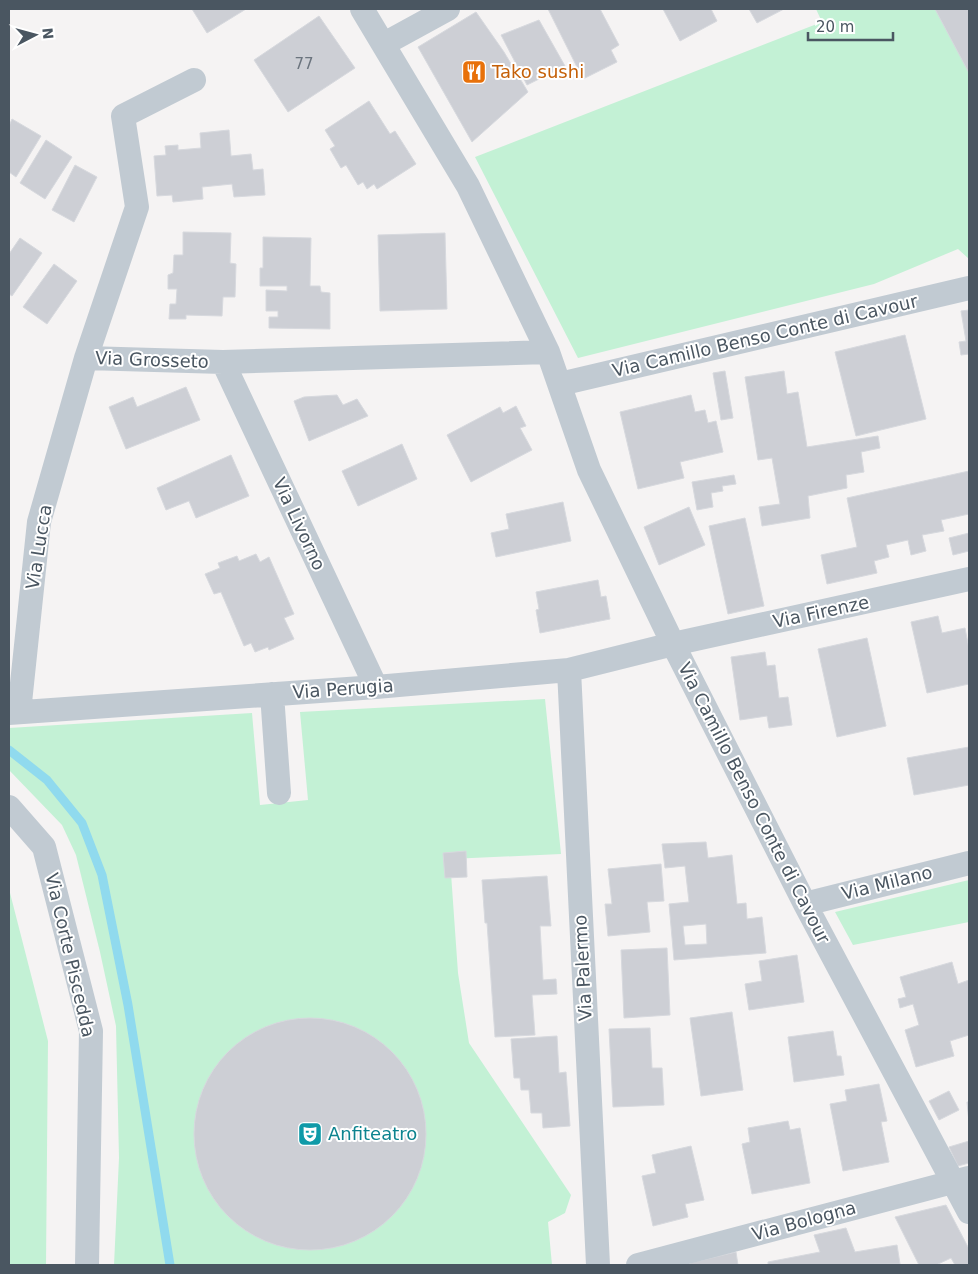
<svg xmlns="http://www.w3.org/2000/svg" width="978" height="1274" font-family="'DejaVu Sans',sans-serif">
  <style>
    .green { fill: #c3f1d5 }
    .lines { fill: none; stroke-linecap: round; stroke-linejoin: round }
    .stream { stroke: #90daee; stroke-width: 9 }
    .building { fill: #cdcfd5; stroke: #d7d9de; fill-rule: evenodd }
    .street { stroke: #c1cad2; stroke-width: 24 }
    .labels { text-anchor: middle; stroke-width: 4; stroke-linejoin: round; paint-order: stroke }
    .number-label { font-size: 15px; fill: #6b747e }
    .food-label { font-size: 18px; fill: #c56008; stroke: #fff; text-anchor: start }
    .street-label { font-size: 18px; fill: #4a5661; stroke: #fff }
    .culture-label { font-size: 18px; fill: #0d838f; stroke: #fff; text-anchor: start }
  </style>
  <rect width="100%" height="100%" fill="#f5f3f3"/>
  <path class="green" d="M816,9H969V259L958,249L874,284L578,358L475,157L822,22Z
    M545,699L561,854L450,859L458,973L469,1043L571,1195L565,1213L548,1222L552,1265H114L119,1158L116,1026L100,952L76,855L62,825L9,770V728L252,713L260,805L308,800L300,712Z
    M969,880V922L853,945L835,912Z
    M9,889L48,1041L46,1265H9Z"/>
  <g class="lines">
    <path class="stream" d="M9,750L47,780L82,823L102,875L128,1005L170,1265"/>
  </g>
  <path class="building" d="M192,9H246L207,33Z
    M548,9H600L619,45L611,50L617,62L583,79Z
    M663,9H711L717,21L680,41Z
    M749,9H784L757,23Z
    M935,9H969V73Z
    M476,12L504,52L528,92L472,142L418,47Z
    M319,16L355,68L288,112L254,60Z
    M539,20L565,66L527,85L501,35Z
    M369,101L390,134L395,131L416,164L377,189L374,184L367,189L363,182L358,185L346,165L341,168L330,149L335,146L325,130Z
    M12,119L41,136L16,177L9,172V126Z
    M229,130L231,156L251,154L253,170L263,169L265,195L234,197L232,184L202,187L203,199L173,202L172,195L157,196L154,156L166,155L165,146L178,145V150L201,148L200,133Z
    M46,140L72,157L45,199L20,183Z
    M75,165L97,177L74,222L52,210Z
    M183,232L231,233L230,263L236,264L235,297H223L222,316L186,315V319H169L170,304H176L177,289H168V275L173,273L174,255H183Z
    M445,233L447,309L380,311L378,235Z
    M263,237L311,238L310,286H320L321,292L330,293V329L269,328V317H278V311H266V290L287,291V286H260V268H263Z
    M20,238L42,253L12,296L9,294V254Z
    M54,264L77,281L47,324L23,307Z
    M969,310V354L961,355L959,342L966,341L961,311Z
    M905,335L926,419L856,436L835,352Z
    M725,371L733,418L721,420L713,373Z
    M784,371L787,394L798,392L807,447L878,436L880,448L861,452L864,472L846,475L847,488L808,496L810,518L762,526L759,507L780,504L772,458L758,460L745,377Z
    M186,387L200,420L126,449L109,407L133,397L137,407Z
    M337,395L343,405L357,399L368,416L309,441L294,401L304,397Z
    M691,395L695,412L705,410L708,423L716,421L723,452L680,462L684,478L638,489L620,412Z
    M516,406L526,426L520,428L532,450L471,482L447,435L500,407L503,413Z
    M402,444L417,479L358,506L342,471Z
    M231,455L249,496L196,518L189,501L166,510L157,488Z
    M969,471V517V514L941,520L944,531L922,535L926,551L911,555L908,540L886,545L889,557L874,561L877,573L827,584L821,555L857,547L847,498Z
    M734,475L736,484L722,486L723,491L711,493L713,507L697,510L692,482Z
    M563,502L571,541L496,557L491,533L509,529L506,514Z
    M689,507L705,545L659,565L644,527Z
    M745,518L764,606L728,614L709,526Z
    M969,533V551L953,555L949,538Z
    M256,554L260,562L269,557L294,614L284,618L294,639L269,650L268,647L255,652L251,643L244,646L221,592L214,594L205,574L220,568L218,563L237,556L239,561Z
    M598,580L601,597L606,596L610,619L540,633L536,610L539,609L536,592Z
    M938,616L942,633L965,628L969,649V684L927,693L911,622Z
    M867,638L886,726L837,737L818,649Z
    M765,652L767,666L775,665L779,698L788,697L792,725L769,728L767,716L740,720L731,657Z
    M969,747V785L914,795L907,758Z
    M706,842L708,858L732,855L737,904L746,903L747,919L762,917L766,953L674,960L669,904L689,902L685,866L665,868L662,844ZM706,924L707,944L685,945L683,926Z
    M466,851L467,877L445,878L443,853Z
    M661,864L664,901L647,902L650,932L608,936L605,904H612L608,869Z
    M547,876L551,926H540L543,980L556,979L557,994L532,995L535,1035L495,1037L487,923H485L482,880Z
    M667,948L670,1015L624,1018L621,950Z
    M797,955L804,1002L749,1010L745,984L762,981L759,961Z
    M952,962L958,984L969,980V1035L950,1041L954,1056L916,1067L905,1030L919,1025L913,1004L900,1008L898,999L906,997L900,977Z
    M732,1012L743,1090L701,1096L690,1018Z
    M194 1134a116 116 0 1 1 232 0a116 116 0 1 1-232 0Z
    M650,1028L652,1068H662L664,1105L613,1107L609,1029Z
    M833,1031L837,1056H841L844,1075L794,1082L788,1037Z
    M557,1036L559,1073L566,1072L570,1126L543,1128L542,1113H531L529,1090H521L520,1078H514L511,1039Z
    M879,1084L887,1121L881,1122L889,1162L843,1171L830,1104L847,1101L845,1090Z
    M949,1091L959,1110L939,1120L929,1101Z
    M967,1102H969V1122Z
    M788,1121L790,1130L800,1128L810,1183L752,1194L742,1144L750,1142L748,1128Z
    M969,1141V1163L958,1166L949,1147Z
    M691,1146L704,1200L685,1204L688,1217L653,1226L642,1176L656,1173L652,1155Z
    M946,1205L969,1249V1265H955L951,1258L936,1265H919L895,1217Z
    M846,1228L855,1252L897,1245L900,1264L768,1265V1262L820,1252L814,1235Z
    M736,1252L738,1265H691L690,1263Z"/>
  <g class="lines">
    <path class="street" d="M362,9L468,186L548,352L589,470L673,644L805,904L969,1212
      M384,44L448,9
      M86,358L223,362L548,352
      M223,362L376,687
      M560,384L969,288
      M569,670L598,1265
      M272,694L279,793
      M19,712L39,522L86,358L137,207L123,116L194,80
      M9,713L376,687L569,670L673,644L969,579
      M9,807L44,847L91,1031L87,1265
      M805,904L969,863
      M638,1265L968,1178"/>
  </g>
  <defs>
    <symbol id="restaurant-square" viewBox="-11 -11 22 22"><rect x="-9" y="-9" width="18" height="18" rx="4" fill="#e8710a" stroke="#fff"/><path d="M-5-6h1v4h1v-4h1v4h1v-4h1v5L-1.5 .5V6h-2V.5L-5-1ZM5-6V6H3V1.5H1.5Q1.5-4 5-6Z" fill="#fff"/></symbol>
    <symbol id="theatre-square" viewBox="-11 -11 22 22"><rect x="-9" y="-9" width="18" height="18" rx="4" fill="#0f9aa8" stroke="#fff"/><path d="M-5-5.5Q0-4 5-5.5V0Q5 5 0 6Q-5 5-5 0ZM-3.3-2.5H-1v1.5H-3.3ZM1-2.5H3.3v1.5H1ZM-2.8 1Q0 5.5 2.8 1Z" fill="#fff"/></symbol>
  </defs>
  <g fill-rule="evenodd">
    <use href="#restaurant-square" x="460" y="58" width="28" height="28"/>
    <use href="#theatre-square" x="296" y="1120" width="28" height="28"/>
  </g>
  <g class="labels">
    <g class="number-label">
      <text x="304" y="69">77</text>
    </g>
    <g class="food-label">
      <text x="492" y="78">Tako sushi</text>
    </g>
    <g class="street-label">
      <text transform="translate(765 336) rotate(-13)" y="6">Via Camillo Benso Conte di Cavour</text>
      <text transform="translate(152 360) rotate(2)" y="6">Via Grosseto</text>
      <text transform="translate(299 524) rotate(65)" y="6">Via Livorno</text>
      <text transform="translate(39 547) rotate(-81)" y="6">Via Lucca</text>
      <text transform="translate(821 612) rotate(-12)" y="6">Via Firenze</text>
      <text transform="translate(343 689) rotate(-4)" y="6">Via Perugia</text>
      <text transform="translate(754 803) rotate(63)" y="6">Via Camillo Benso Conte di Cavour</text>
      <text transform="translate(887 883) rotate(-14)" y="6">Via Milano</text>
      <text transform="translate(70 955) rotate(77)" y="6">Via Corte Piscedda</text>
      <text transform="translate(583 968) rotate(-93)" y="6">Via Palermo</text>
      <text transform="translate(804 1221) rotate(-15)" y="6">Via Bologna</text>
    </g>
    <g class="culture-label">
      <text x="328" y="1140">Anfiteatro</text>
    </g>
  </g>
  <rect width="978" height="1274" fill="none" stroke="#4a5661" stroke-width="20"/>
  <g transform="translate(35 35) rotate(84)" stroke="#ffffff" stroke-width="4" paint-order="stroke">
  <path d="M0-4L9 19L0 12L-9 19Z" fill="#4a5661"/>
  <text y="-8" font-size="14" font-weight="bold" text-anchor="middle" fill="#4a5661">N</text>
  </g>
  <path d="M808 32v8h85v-8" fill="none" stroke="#4a5661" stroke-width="2.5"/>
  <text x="816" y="32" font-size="15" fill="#4a5661" stroke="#ffffff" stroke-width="4" paint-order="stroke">20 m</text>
</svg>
